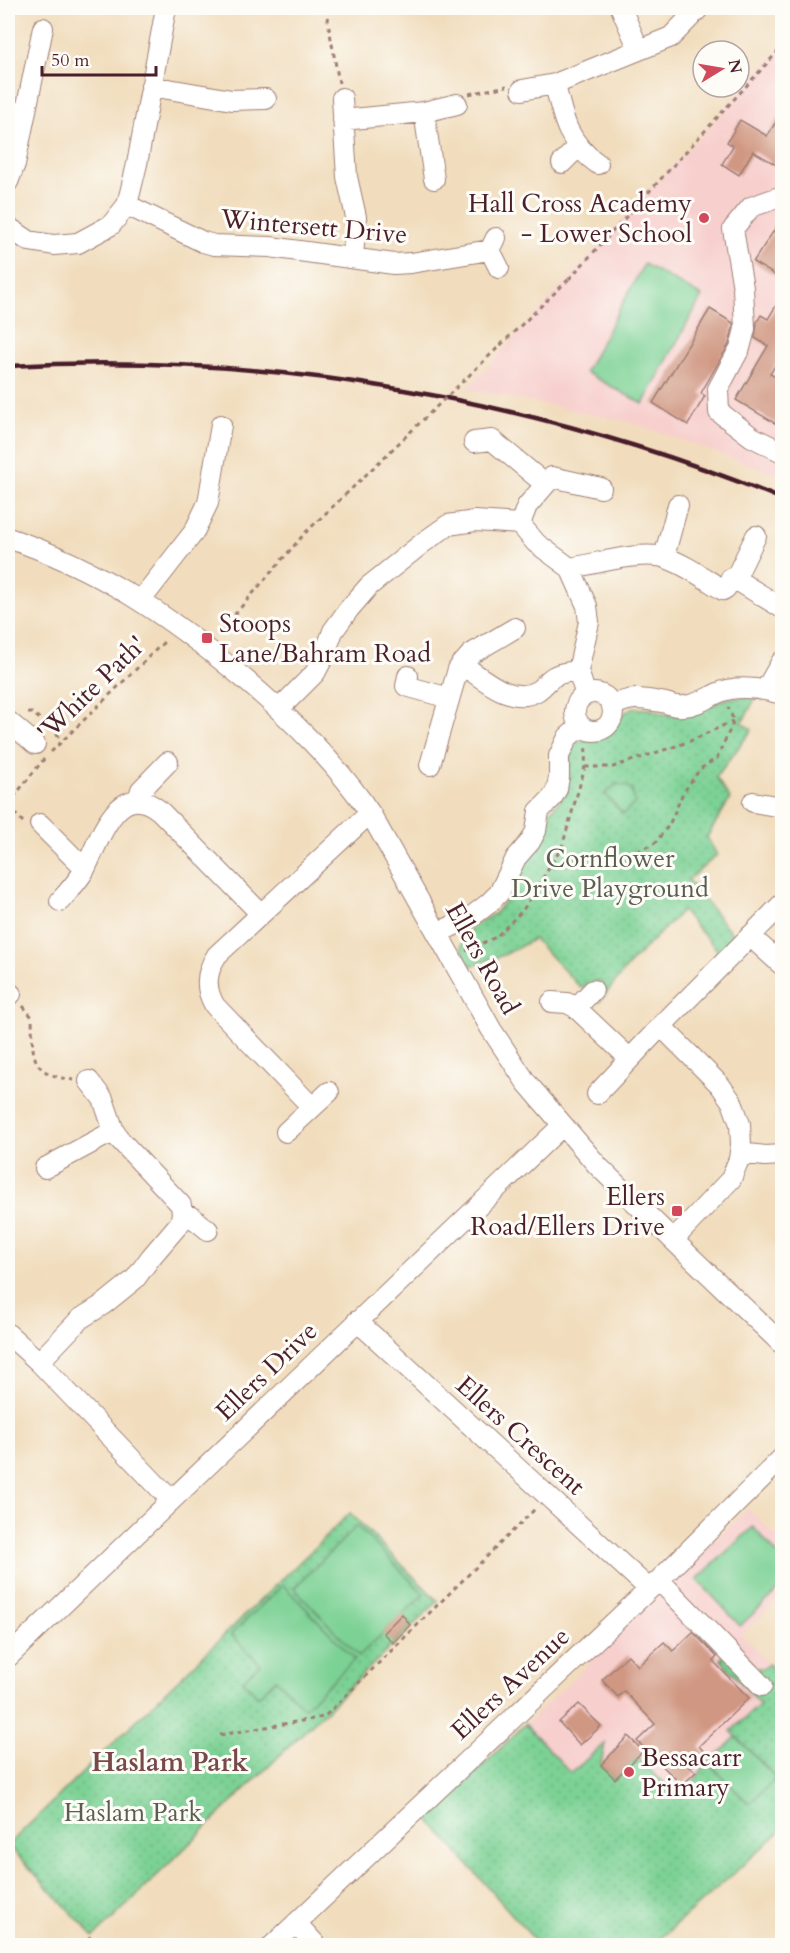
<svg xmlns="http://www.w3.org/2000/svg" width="790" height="1953" font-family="Cardo,serif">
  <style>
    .built { fill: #f7d0ce }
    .park { fill: url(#park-dots); stroke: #627860; stroke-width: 1.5 }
    .pitch { fill: #7bd194; stroke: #627860; stroke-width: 1.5 }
    .building { fill: #d09782 }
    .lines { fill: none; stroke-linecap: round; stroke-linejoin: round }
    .minor-casing { stroke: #9e7e74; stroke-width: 22 }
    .path { stroke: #9e7e74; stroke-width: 3; stroke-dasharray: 4.5 4.5; stroke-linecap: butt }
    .minor { stroke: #fff; stroke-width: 20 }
    .rail { stroke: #4a1f2b; stroke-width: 4.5 }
    .path-bridge { stroke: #9e7e74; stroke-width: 3; stroke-dasharray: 4.5 4.5; stroke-linecap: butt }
    .poi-dot { fill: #d1495b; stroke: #fdfcf7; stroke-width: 2 }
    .labels { text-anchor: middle; stroke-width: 6; stroke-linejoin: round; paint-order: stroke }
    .poi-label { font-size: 26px; fill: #4a1f2b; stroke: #fdfcf7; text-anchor: end }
    .street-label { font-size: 26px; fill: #4a1f2b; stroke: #fdfcf7 }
    .park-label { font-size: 26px; fill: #5b5d50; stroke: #fdfcf7 }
    .neighbourhood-label { font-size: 27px; font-weight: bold; fill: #794949; stroke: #fdfcf7 }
  </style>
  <defs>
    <pattern id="park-dots" width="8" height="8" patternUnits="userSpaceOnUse" patternTransform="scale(1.5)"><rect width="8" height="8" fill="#7bd194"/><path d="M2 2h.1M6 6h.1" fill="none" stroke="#6cb380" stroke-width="1.8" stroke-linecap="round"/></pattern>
  </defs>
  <rect width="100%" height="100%" fill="#fdfcf7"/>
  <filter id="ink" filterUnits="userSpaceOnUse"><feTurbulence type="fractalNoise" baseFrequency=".0167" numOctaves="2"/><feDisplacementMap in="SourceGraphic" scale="12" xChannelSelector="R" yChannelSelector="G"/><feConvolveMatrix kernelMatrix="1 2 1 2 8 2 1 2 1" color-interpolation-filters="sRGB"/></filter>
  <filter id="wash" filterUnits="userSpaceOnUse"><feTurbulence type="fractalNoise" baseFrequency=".008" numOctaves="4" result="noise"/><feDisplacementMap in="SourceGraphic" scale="24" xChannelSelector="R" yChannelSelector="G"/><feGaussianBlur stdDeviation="1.35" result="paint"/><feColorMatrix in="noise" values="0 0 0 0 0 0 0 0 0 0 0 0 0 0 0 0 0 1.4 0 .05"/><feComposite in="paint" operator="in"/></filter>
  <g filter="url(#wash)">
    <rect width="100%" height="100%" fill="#f1ddbd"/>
    <path class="built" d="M782,47V476L630,422L467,389Z
      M748,1508L782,1542V1597L742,1634L782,1679V1830L653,1945H539L428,1819Z"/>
    <path class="park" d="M756,697L742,723L752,730L716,777L730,799L707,837L717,855L688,880L734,936L719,952L682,911L632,961L600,1001L603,983C595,979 588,983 581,988L534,939L506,954L471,966L465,958L461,947L464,937L476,924L494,914L505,901L546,817L564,795L568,786L570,753L573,747L579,741L606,734L616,726L622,715L632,708L650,709L663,714L677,715L730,698Z
      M350,1513L438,1601L94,1937L8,1845Z
      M736,1644L756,1668H763L769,1664L782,1679V1830L653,1945H539L428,1819L525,1724L571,1773L605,1743L601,1765L615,1779L638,1756L644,1765L681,1798L704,1767L709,1763L749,1804L776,1778L731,1731L760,1704L720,1659Z"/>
    <path class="pitch" d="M644,264L702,296L643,404L585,372Z
      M617,784L627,786L632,791L635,803L623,814L605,794Z
      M357,1526L424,1594L359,1656L294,1588Z
      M753,1527L782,1559V1587L740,1626L697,1579Z
      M283,1585L355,1659L304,1708L276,1679L258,1697L243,1680L260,1664L231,1634Z
      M736,1737L776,1778L749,1804L709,1763Z"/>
    <g id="blocks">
      <path class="building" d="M783,111V169L753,151L739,175L722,164L733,146L727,142L740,120L767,136Z
        M783,217V280L753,262Z
        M783,294V353L770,374L783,381V428L736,400L768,346L755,338L757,322L761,315L768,319Z
        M710,309L733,323V328L729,344L701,393L705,396L688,425L653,403Z
        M402,1614L410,1625L393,1643L383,1633Z
        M693,1632L717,1657L713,1661L749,1698L699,1746L705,1753L690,1767L696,1772L682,1785L637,1741L655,1724L624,1691L618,1697L602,1680L628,1655L638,1666L664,1642L673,1651Z
        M579,1704L601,1726L580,1745L559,1722Z
        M628,1736L643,1751L615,1779L601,1765Z"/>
    </g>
  </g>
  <g filter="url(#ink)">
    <use href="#blocks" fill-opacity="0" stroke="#9e7e74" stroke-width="1.5"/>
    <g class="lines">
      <defs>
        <path id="minor" d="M639,50L671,37L699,8
          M555,84C563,119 567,142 598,164
          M151,86L232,100L266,99
          M522,90L555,84L639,50L621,8
          M342,98L347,177L356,217L353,258
          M424,112L434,179
          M343,120L424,112L457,104
          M562,163L578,147
          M8,182L15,164L43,28
          M782,196L751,207L733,229L743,288L745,329L740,348L718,389L719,412L752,437L782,452
          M127,205L203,242L214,245L270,247L394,264L411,263L490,250L496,238
          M8,227L29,241L54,245L78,243L111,225L127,205L137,164L166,8
          M490,250L499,268
          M474,442L492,440L545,484
          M520,524L527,506L552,477L601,488
          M8,538C99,568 169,616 242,677C289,717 335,761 370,813L491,1029L526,1082L598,1166L673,1240L782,1344
          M664,557L678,505
          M570,568C595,564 643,550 666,558C687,565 705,579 723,590L726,588L731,578L735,579L782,608
          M735,579L756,536
          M141,600L194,532L208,503L221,425
          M461,664C483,678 511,706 537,691C544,687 548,679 555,676C561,672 571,672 578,671
          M408,676L406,686L449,698
          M766,689L782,661
          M575 712a19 19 0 1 1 38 0a19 19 0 1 1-38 0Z
          M612,706C633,695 643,699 666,703C671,705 678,707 684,706C697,705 707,698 718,693C737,684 763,689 782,694
          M279,709L315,673L324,656L333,631L349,609L369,586L424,542L448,525L475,521L520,524L536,543L570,568L587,606L589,622L578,671L586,695
          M8,721L35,744
          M430,765L458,669L471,654L515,628
          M138,799L141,790L168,762
          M753,802L782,807
          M40,824L85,869
          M60,901C69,891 77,882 84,871C99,843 117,775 160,811L261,914
          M438,933L471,917L488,904L499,893L516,858L530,842L536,831L539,811L552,798L557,789L559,777V756L568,737L581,726
          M750,936L782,965
          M8,992L11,994
          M552,1002L567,1003L575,1007L630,1059
          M576,1008L593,990
          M597,1094L661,1026
          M312,1107L215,1006C204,988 206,972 217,955L370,813
          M286,1132L329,1092
          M740,1153L765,1156L782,1155
          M45,1168L114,1131
          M182,1214L192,1217L208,1230
          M673,1240L731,1179L739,1159L741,1145L740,1124L732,1102L720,1085L661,1026L782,904
          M357,1321L649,1589
          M8,1334L39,1362L171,1500
          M39,1362L80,1319L104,1304L135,1279L151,1257L180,1223L182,1214L181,1205L120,1140L114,1131L103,1099L89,1081
          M659,1580L762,1686
          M8,1657L562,1126
          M296,1923L317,1946
          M272,1946L659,1580L782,1458"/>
      </defs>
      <use href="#minor" class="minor-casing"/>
      <path class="path" d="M329,8L328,22L339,83
        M469,94L507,86
        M569,279L782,47
        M217,635L305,533L345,495
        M28,713H33L62,739
        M51,752L167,639
        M585,767H613L688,742L733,721
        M8,804L44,759
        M8,806L23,822
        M549,868L578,858L638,851L655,843L669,825L683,793L700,769L717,758L734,721L728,707
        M466,951L496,937L523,910L562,847L585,767L586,744
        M23,1006L32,1017C33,1056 28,1074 74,1080
        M220,1735L324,1717L536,1508
        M8,1851L9,1849
        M81,1946L92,1935"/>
      <use href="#minor" class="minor"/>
      <path class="rail" d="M8,366C268,351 542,400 782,499"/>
      <path class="path-bridge" d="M345,495L569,279"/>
    </g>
  </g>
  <g class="poi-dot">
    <circle cx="704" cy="218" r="6"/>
    <rect x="201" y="632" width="12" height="12" rx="3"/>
    <rect x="671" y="1205" width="12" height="12" rx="3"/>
    <circle cx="629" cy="1772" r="6"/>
  </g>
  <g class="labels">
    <g class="poi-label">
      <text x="692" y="212">Hall Cross Academy<tspan x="692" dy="30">- Lower School</tspan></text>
      <text x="219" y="632" text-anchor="start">Stoops<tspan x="219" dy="30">Lane/Bahram Road</tspan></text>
      <text x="665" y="1205">Ellers<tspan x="665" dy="30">Road/Ellers Drive</tspan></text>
      <text x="641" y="1766" text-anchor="start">Bessacarr<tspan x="641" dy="30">Primary</tspan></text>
    </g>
    <g class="street-label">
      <text transform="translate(314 226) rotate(5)" y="9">Wintersett Drive</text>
      <text transform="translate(91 688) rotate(-44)" y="9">'White Path'</text>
      <text transform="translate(483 958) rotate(61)" y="9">Ellers Road</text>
      <text transform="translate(266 1371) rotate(-44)" y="9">Ellers Drive</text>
      <text transform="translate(521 1435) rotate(42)" y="9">Ellers Crescent</text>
      <text transform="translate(510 1683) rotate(-43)" y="9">Ellers Avenue</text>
    </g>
    <g class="park-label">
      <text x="610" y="867">Cornflower<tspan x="610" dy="30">Drive Playground</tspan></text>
      <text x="133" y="1821">Haslam Park</text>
    </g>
    <g class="neighbourhood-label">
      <text x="170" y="1771">Haslam Park</text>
    </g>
  </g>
  <rect width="790" height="1953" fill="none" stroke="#fdfcf7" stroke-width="30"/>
  <g transform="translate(721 69) rotate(79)"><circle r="28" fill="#fdfcf7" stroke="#b5a4a5" stroke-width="1.5"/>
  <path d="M0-4.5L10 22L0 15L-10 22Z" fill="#d1495b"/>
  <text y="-9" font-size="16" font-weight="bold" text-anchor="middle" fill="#4a1f2b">N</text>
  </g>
  <path d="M42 66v9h114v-9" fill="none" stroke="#4a1f2b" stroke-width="3"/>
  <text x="51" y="66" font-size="18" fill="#4a1f2b" stroke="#fdfcf7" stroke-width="4.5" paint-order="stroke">50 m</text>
</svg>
